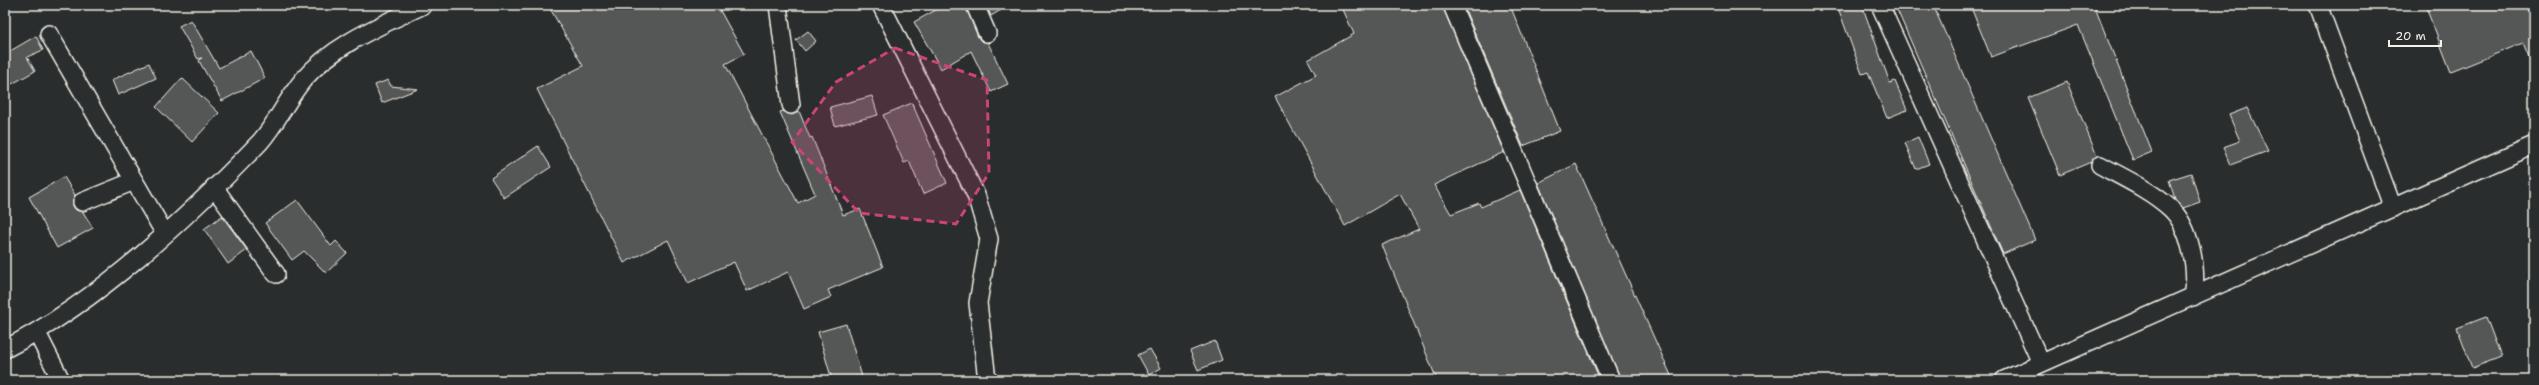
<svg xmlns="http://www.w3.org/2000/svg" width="2539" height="385" font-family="'Shantell Sans',sans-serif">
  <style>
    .building { fill: #555756; stroke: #f4f1e8 }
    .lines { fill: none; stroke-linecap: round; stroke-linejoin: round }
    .minor-casing { stroke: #f4f1e8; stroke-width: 20 }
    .minor { stroke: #2a2d2e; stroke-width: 17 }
    .marked { fill: #cc4377; fill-opacity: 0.2; stroke: #cc4377; stroke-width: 3; stroke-dasharray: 8 5; stroke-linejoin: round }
  </style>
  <rect width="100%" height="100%" fill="#2a2d2e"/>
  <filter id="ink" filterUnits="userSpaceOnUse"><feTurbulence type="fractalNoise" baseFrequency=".025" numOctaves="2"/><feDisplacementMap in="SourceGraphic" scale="8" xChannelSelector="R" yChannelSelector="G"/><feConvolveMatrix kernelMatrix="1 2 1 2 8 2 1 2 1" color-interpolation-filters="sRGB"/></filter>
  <g filter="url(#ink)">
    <path class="building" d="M548,5H717L744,54L725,64L798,203L815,194L780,112L783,111L792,115L799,111L810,138L812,137L843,215L860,209L883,267L828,290L831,297L804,309L788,272L747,291L734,262L688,283L668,240L624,263L537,89L583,66Z
      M945,5H965L978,37L981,41L988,43L1008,84L991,92L971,51L941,69L914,22Z
      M986,5H1009L991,16Z
      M1341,5H1442L1504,152L1434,185L1451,214L1479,203L1481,207L1520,190L1600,380H1437L1382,245L1419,229L1400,194L1345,226L1275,97L1316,75L1308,60L1354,34Z
      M1463,5H1510L1560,131L1523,146Z
      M1837,5H1862L1890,83L1895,81L1907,110L1887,118L1868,72L1862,74Z
      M1895,5H1933L2035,240L2003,254Z
      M1970,5H2094L2152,152L2133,160L2078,25L1991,57Z
      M2425,5H2534V69L2523,43L2451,72Z
      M191,20L219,68L251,51L265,78L222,101L199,61L202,58L198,59L179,26Z
      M808,31L816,41L805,51L796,40Z
      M36,36L43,50L27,57L35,71L10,85L5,76V54Z
      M149,63L156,78L118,95L112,80Z
      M182,78L219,113L192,142L156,107Z
      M388,80L391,86L418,89L382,103L375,85Z
      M2067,82L2097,156L2091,162L2060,175L2028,98Z
      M872,96L878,115L835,126L830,107Z
      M912,103L947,183L923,194L909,161L904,163L883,115Z
      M2247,108L2268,151L2230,165L2223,147L2240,141L2229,115Z
      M1918,137L1929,164L1916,169L1905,143Z
      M538,146L551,167L504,198L491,178Z
      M1576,164L1673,380H1621L1538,183Z
      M2191,173L2200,202L2183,208L2175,199L2169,180Z
      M64,177L75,195L73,206L76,210L83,212L93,228L57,248L29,197Z
      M297,200L331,246L336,241L347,253L326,273L304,251L292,260L265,223Z
      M222,216L247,250L228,264L204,229Z
      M2486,317L2501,357L2472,368L2457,328Z
      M846,324L863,380H832L818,332Z
      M1215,341L1222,360L1198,370L1190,351Z
      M1150,349L1161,368L1149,375L1138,355Z"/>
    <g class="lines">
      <defs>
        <path id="minor" d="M778,5L791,105
          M881,5L976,195L989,239L978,303L987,380
          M975,5L987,33
          M1452,5L1611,380
          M1880,5L2041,363
          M2318,5L2393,208
          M49,34L165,234
          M2100,165C2124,178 2150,190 2170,208C2191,227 2198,271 2193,297
          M214,187L276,274
          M82,202L134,181
          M37,333L61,380
          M5,349C99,301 187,218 260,142C277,123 287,99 303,80C334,44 382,25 423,5
          M2004,380L2534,145"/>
      </defs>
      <use href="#minor" class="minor-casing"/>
      <use href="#minor" class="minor"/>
    </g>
  </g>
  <path class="marked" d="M895,48L987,80L989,173L956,224L859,213L792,142L836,82Z"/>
  <rect width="2539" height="385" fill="none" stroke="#2a2d2e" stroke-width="20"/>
  <rect x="10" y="10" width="2519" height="365" fill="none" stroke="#f4f1e8" stroke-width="1.5" filter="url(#ink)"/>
  <path d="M2389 40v6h52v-6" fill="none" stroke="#f4f1e8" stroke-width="2"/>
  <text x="2395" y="40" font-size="12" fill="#f4f1e8" stroke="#2a2d2e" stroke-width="3" paint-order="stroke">20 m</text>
</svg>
